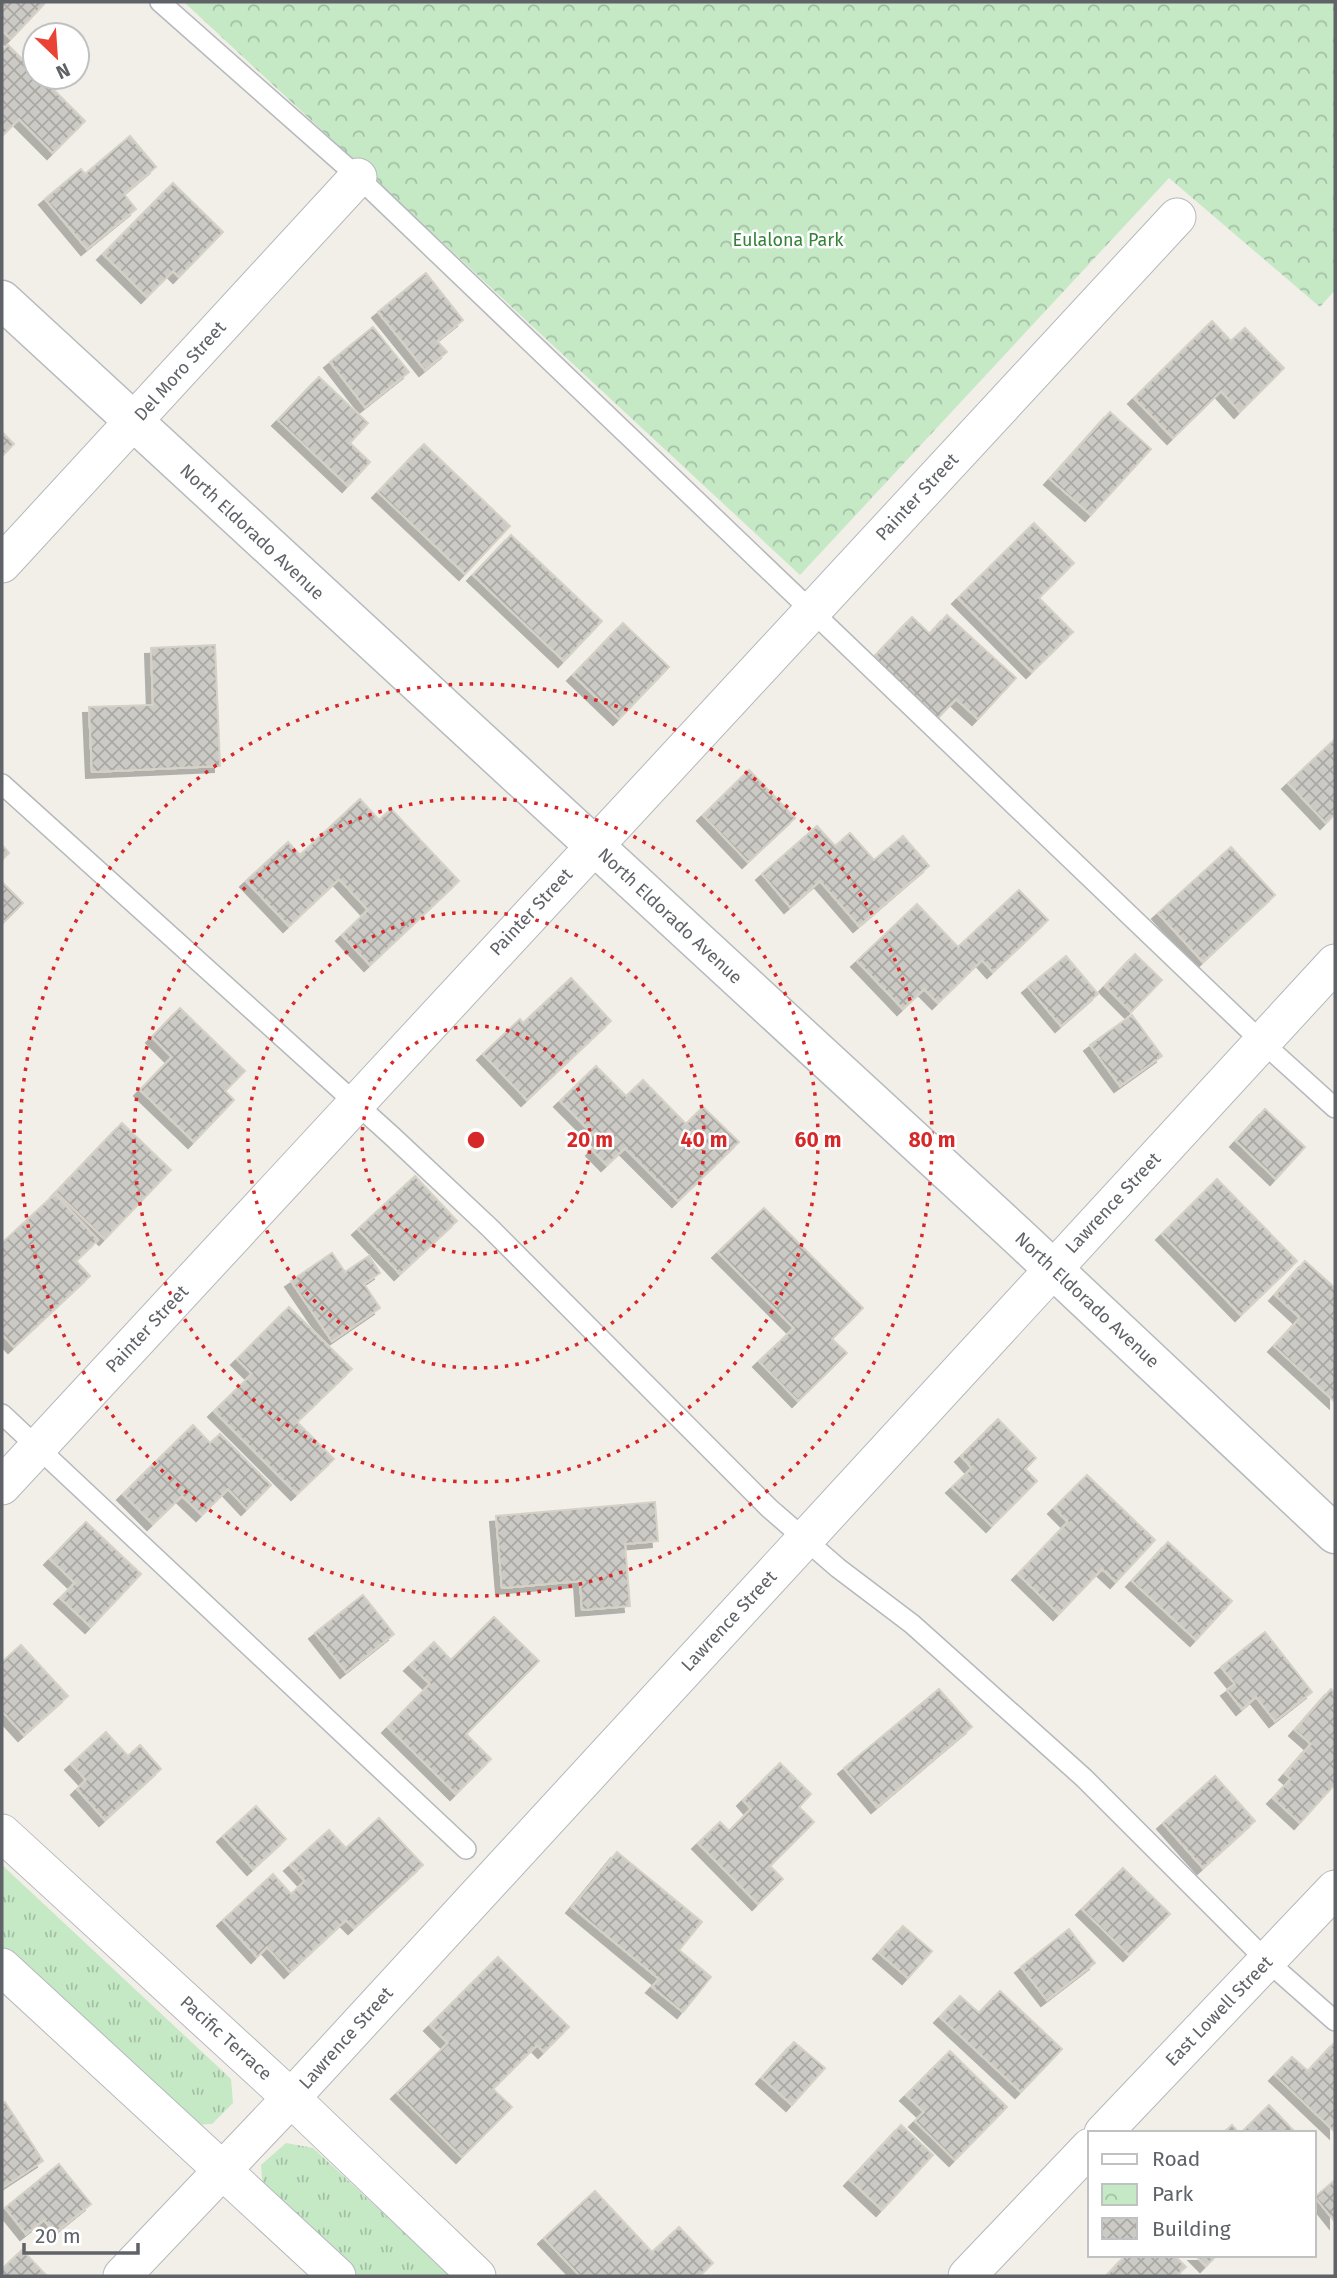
<svg xmlns="http://www.w3.org/2000/svg" width="1337" height="2278" font-family="'Fira Sans',sans-serif">
  <style>
    .grass { fill: url(#grass-tufts) }
    .park { fill: url(#park-crowns) }
    .building { fill: url(#building-cross-hatch); stroke: #d6d1c6; stroke-width: 2; filter: url(#shadow) }
    .lines { fill: none; stroke-linecap: round; stroke-linejoin: round }
    .lane-casing { stroke: #b5b8bc; stroke-width: 22 }
    .street-casing { stroke: #b5b8bc; stroke-width: 39 }
    .secondary-casing { stroke: #b6babf; stroke-width: 41 }
    .lane { stroke: #fff; stroke-width: 19 }
    .street { stroke: #fff; stroke-width: 37 }
    .secondary { stroke: #fff; stroke-width: 38 }
    .ring { fill: none; stroke: #d62828; stroke-width: 3.5; stroke-dasharray: 3.5 7 }
    .labels { text-anchor: middle; stroke-width: 5; stroke-linejoin: round; paint-order: stroke }
    .park-label { font-size: 18px; fill: #348238; stroke: #fff }
    .street-label { font-size: 18px; fill: #5f6368; stroke: #fff }
    .centre { fill: #d62828; stroke: #fff; stroke-width: 3.5 }
    .ring-label { font-size: 21px; text-anchor: middle; font-weight: bold; fill: #d62828; stroke: #fff; stroke-width: 5; stroke-linejoin: round; paint-order: stroke }
  </style>
  <defs>
    <pattern id="grass-tufts" width="24" height="20" patternUnits="userSpaceOnUse" patternTransform="scale(1.75)"><rect width="24" height="20" fill="#c5e8c5"/><path d="M3 7l-1-3M5 7V3M7 7l1-3M15 17l-1-3M17 17v-4M19 17l1-3" fill="none" stroke="#a3c0a4"/></pattern>
    <pattern id="park-crowns" width="20" height="18" patternUnits="userSpaceOnUse" patternTransform="scale(1.75)"><rect width="20" height="18" fill="#c5e8c5"/><path d="M2 6a3 3 0 1 1 6 0M12 15a3 3 0 1 1 6 0" fill="none" stroke="#a3c0a4"/></pattern>
    <pattern id="building-cross-hatch" width="8" height="8" patternUnits="userSpaceOnUse" patternTransform="scale(1.75)"><rect width="8" height="8" fill="#cccac5"/><path d="M0 0l8 8M0 8l8-8" fill="none" stroke="#a9a8a4"/></pattern>
    <filter id="shadow"><feDropShadow dx="-6" dy="6" stdDeviation="0" flood-color="#0004"/></filter>
  </defs>
  <rect width="100%" height="100%" fill="#f1efe8"/>
  <path class="grass" d="M2,1865L231,2079L233,2103L212,2124L186,2125L2,1954Z
    M286,2143L313,2148L451,2276H356L263,2190L261,2165Z"/>
  <path class="park" d="M184,2H1335V290L1320,307L1169,178L800,575Z"/>
  <path class="building" d="M2,2H46L11,39L2,30Z
    M8,45L35,72V77H41L85,121L53,153L19,119L2,136V51Z
    M130,136L156,167L124,194L136,209L87,249L45,199L81,169L85,174Z
    M173,183L223,232L179,277L173,271L147,297L103,254Z
    M426,273L463,320L437,341L447,352L425,370L378,312Z
    M1212,321L1231,341L1245,328L1284,368L1240,412L1221,391L1173,438L1134,398Z
    M373,327L409,372L365,407L330,362Z
    M319,377L368,423L350,443L370,462L348,486L278,420Z
    M1110,412L1151,449L1091,515L1050,479Z
    M2,432L14,444L2,456Z
    M424,444L510,526L465,574L378,492Z
    M1034,523L1074,563L1039,598L1073,632L1032,672L958,598Z
    M511,535L602,621L564,661L473,575Z
    M947,615L1016,678L978,719L956,699L937,719L872,659L912,617L930,634Z
    M623,623L669,667L619,719L573,675Z
    M215,645L220,766L92,772L89,707L153,705L151,648Z
    M1335,739V814L1326,823L1288,783Z
    M749,770L795,818L748,862L703,815Z
    M360,799L379,820L391,809L459,881L370,965L342,935L368,910L339,879L289,926L246,881L288,842L300,855Z
    M817,826L835,846L850,833L874,860L903,836L929,866L859,926L820,881L790,907L762,874Z
    M2,845L9,853L2,860Z
    M1231,847L1275,895L1203,962L1158,913Z
    M2,882L23,903L4,922L2,919Z
    M1019,890L1048,920L993,972L982,960L938,1003L924,989L903,1009L857,961L917,904L958,947Z
    M1135,954L1162,980L1131,1012L1105,986Z
    M1066,956L1098,994L1061,1026L1028,987Z
    M571,978L611,1021L527,1100L483,1054L520,1019L523,1023Z
    M180,1008L245,1071L225,1091L234,1100L194,1142L140,1090L172,1057L152,1037Z
    M1132,1015L1162,1056L1120,1086L1090,1045Z
    M596,1066L626,1096L643,1080L686,1124L703,1107L739,1142L678,1201L625,1148L607,1165L592,1150L600,1141L560,1101Z
    M1265,1109L1305,1147L1276,1179L1236,1141Z
    M122,1123L171,1170L105,1239L56,1192Z
    M415,1176L457,1221L400,1274L358,1229Z
    M1217,1179L1297,1261L1241,1315L1162,1234Z
    M55,1194L98,1240L76,1261L90,1276L14,1347L2,1334V1243Z
    M764,1208L863,1308L832,1339L847,1353L798,1401L759,1361L794,1328L718,1252Z
    M332,1253L345,1272L369,1256L380,1273L364,1284L380,1308L332,1341L291,1281Z
    M1305,1261L1335,1288V1402L1274,1346L1300,1318L1275,1295Z
    M289,1307L352,1369L297,1422L334,1459L297,1494L214,1411L252,1374L237,1359Z
    M998,1419L1036,1458L1025,1469L1037,1481L992,1526L952,1487L972,1468L961,1456Z
    M193,1425L210,1443L220,1434L271,1485L247,1509L228,1489L202,1515L182,1496L153,1524L123,1494Z
    M1087,1475L1155,1540L1116,1582L1102,1569L1059,1614L1018,1574L1068,1522L1054,1508Z
    M655,1502L658,1541L625,1544L630,1606L582,1610L580,1581L502,1588L496,1516Z
    M86,1522L141,1574L91,1627L60,1598L75,1583L50,1559Z
    M1168,1542L1232,1601L1196,1640L1132,1581Z
    M363,1595L394,1634L346,1672L315,1633Z
    M494,1617L539,1661L466,1734L491,1759L456,1794L388,1727L430,1684L410,1665L434,1642L451,1660Z
    M1265,1632L1312,1692L1275,1721L1256,1697L1242,1709L1227,1690L1235,1684L1221,1667Z
    M21,1645L68,1696L24,1735L2,1711V1662Z
    M939,1689L972,1727L877,1807L844,1768Z
    M1331,1689L1335,1693V1784L1300,1823L1273,1798L1291,1779L1285,1774L1311,1744L1295,1730Z
    M106,1732L128,1756L140,1745L161,1769L105,1820L77,1789L86,1780L71,1764Z
    M780,1763L811,1794L799,1807L814,1822L770,1866L783,1879L758,1904L698,1843L720,1822L729,1831L751,1809L743,1800Z
    M1215,1776L1255,1821L1203,1868L1163,1823Z
    M256,1806L286,1839L253,1869L223,1836Z
    M379,1818L423,1865L354,1928L346,1920L290,1972L267,1947L257,1957L223,1920L273,1874L291,1894L305,1881L290,1865L329,1830L346,1848Z
    M617,1852L702,1922L679,1950L711,1977L683,2012L652,1987L659,1979L572,1907Z
    M1123,1868L1170,1914L1129,1955L1082,1909Z
    M903,1926L932,1951L908,1978L879,1953Z
    M1069,1929L1095,1963L1047,2000L1021,1967Z
    M498,1957L569,2027L544,2052L537,2045L493,2089L512,2107L462,2157L397,2093L448,2043L430,2025Z
    M1000,1991L1062,2049L1021,2092L940,2017L960,1996L979,2013Z
    M794,2042L825,2068L792,2105L762,2078Z
    M1335,2042V2132L1275,2075L1292,2057L1308,2071Z
    M950,2051L1007,2107L955,2160L915,2121L924,2112L906,2095Z
    M5,2102L43,2161L2,2188V2104Z
    M1269,2105L1296,2133H1241Z
    M901,2125L933,2155L882,2210L850,2180Z
    M1232,2125L1239,2133H1223Z
    M59,2164L91,2204L55,2233L44,2220L26,2234L5,2208Z
    M1335,2180V2222L1315,2197Z
    M595,2191L652,2252L679,2227L713,2263L699,2276H580L544,2238Z
    M22,2250L47,2276H2V2269Z
    M1174,2255L1186,2267L1176,2276H1106L1126,2255Z
    M1195,2255H1217L1206,2266Z"/>
  <g class="lines">
    <defs>
      <path id="lane" d="M160,2L358,177L1262,1042L1335,1108
        M2,784L393,1137L490,1228L769,1508L838,1568L912,1624L1084,1778L1267,1961L1335,2021
        M2,1414L466,1849"/>
      <path id="street" d="M2,564L358,177
        M2,1486L1177,217
        M2,1833L291,2098L477,2276
        M2,1967L337,2276
        M1103,2133L1335,1889
        M122,2276L291,2098L1335,963
        M967,2276L1090,2147"/>
      <path id="secondary" d="M2,300L1020,1238L1335,1534"/>
    </defs>
    <use href="#lane" class="lane-casing"/>
    <use href="#street" class="street-casing"/>
    <use href="#secondary" class="secondary-casing"/>
    <use href="#lane" class="lane"/>
    <use href="#street" class="street"/>
    <use href="#secondary" class="secondary"/>
  </g>
  <g class="ring">
    <circle cx="476" cy="1140" r="114"/>
    <circle cx="476" cy="1140" r="228"/>
    <circle cx="476" cy="1140" r="342"/>
    <circle cx="476" cy="1140" r="456"/>
  </g>
  <g class="labels">
    <g class="park-label">
      <text x="788" y="246">Eulalona Park</text>
    </g>
    <g class="street-label">
      <text transform="translate(180 371) rotate(-48)" y="6">Del Moro Street</text>
      <text transform="translate(917 497) rotate(-47)" y="6">Painter Street</text>
      <text transform="translate(252 532) rotate(43)" y="6">North Eldorado Avenue</text>
      <text transform="translate(531 912) rotate(-47)" y="6">Painter Street</text>
      <text transform="translate(670 916) rotate(43)" y="6">North Eldorado Avenue</text>
      <text transform="translate(1113 1203) rotate(-47)" y="6">Lawrence Street</text>
      <text transform="translate(1087 1300) rotate(43)" y="6">North Eldorado Avenue</text>
      <text transform="translate(147 1329) rotate(-47)" y="6">Painter Street</text>
      <text transform="translate(729 1621) rotate(-47)" y="6">Lawrence Street</text>
      <text transform="translate(1219 2011) rotate(-46)" y="6">East Lowell Street</text>
      <text transform="translate(226 2038) rotate(42)" y="6">Pacific Terrace</text>
      <text transform="translate(346 2038) rotate(-48)" y="6">Lawrence Street</text>
    </g>
  </g>
  <circle cx="476" cy="1140" r="10" class="centre"/>
  <g class="ring-label">
    <text x="590" y="1147">20 m</text>
    <text x="704" y="1147">40 m</text>
    <text x="818" y="1147">60 m</text>
    <text x="932" y="1147">80 m</text>
  </g>
  <rect width="1337" height="2278" fill="none" stroke="#5f6368" stroke-width="7"/>
  <rect x="1088" y="2131" width="228" height="126" fill="#ffffff" stroke="#bfc1c3" stroke-width="2"/>
  <rect x="1102" y="2154" width="35" height="10" fill="#ffffff" stroke="#bfc1c3" stroke-width="2"/>
  <text x="1152" y="2166" font-size="21" fill="#5f6368">Road</text>
  <rect x="1102" y="2184" width="35" height="21" fill="url(#park-crowns)" stroke="#bfc1c3" stroke-width="2"/>
  <text x="1152" y="2201" font-size="21" fill="#5f6368">Park</text>
  <rect x="1102" y="2218" width="35" height="21" fill="url(#building-cross-hatch)" stroke="#bfc1c3" stroke-width="2"/>
  <text x="1152" y="2236" font-size="21" fill="#5f6368">Building</text>
  <g transform="translate(56 56) rotate(155)"><circle r="33" fill="#ffffff" stroke="#bfc1c3" stroke-width="2"/>
  <path d="M0-5L12 26L0 18L-12 26Z" fill="#ea4335"/>
  <text y="-10" font-size="19" font-weight="bold" text-anchor="middle" fill="#5f6368">N</text>
  </g>
  <path d="M24 2243v10h114v-10" fill="none" stroke="#5f6368" stroke-width="3.5"/>
  <text x="35" y="2243" font-size="21" fill="#5f6368" stroke="#ffffff" stroke-width="5" paint-order="stroke">20 m</text>
</svg>
